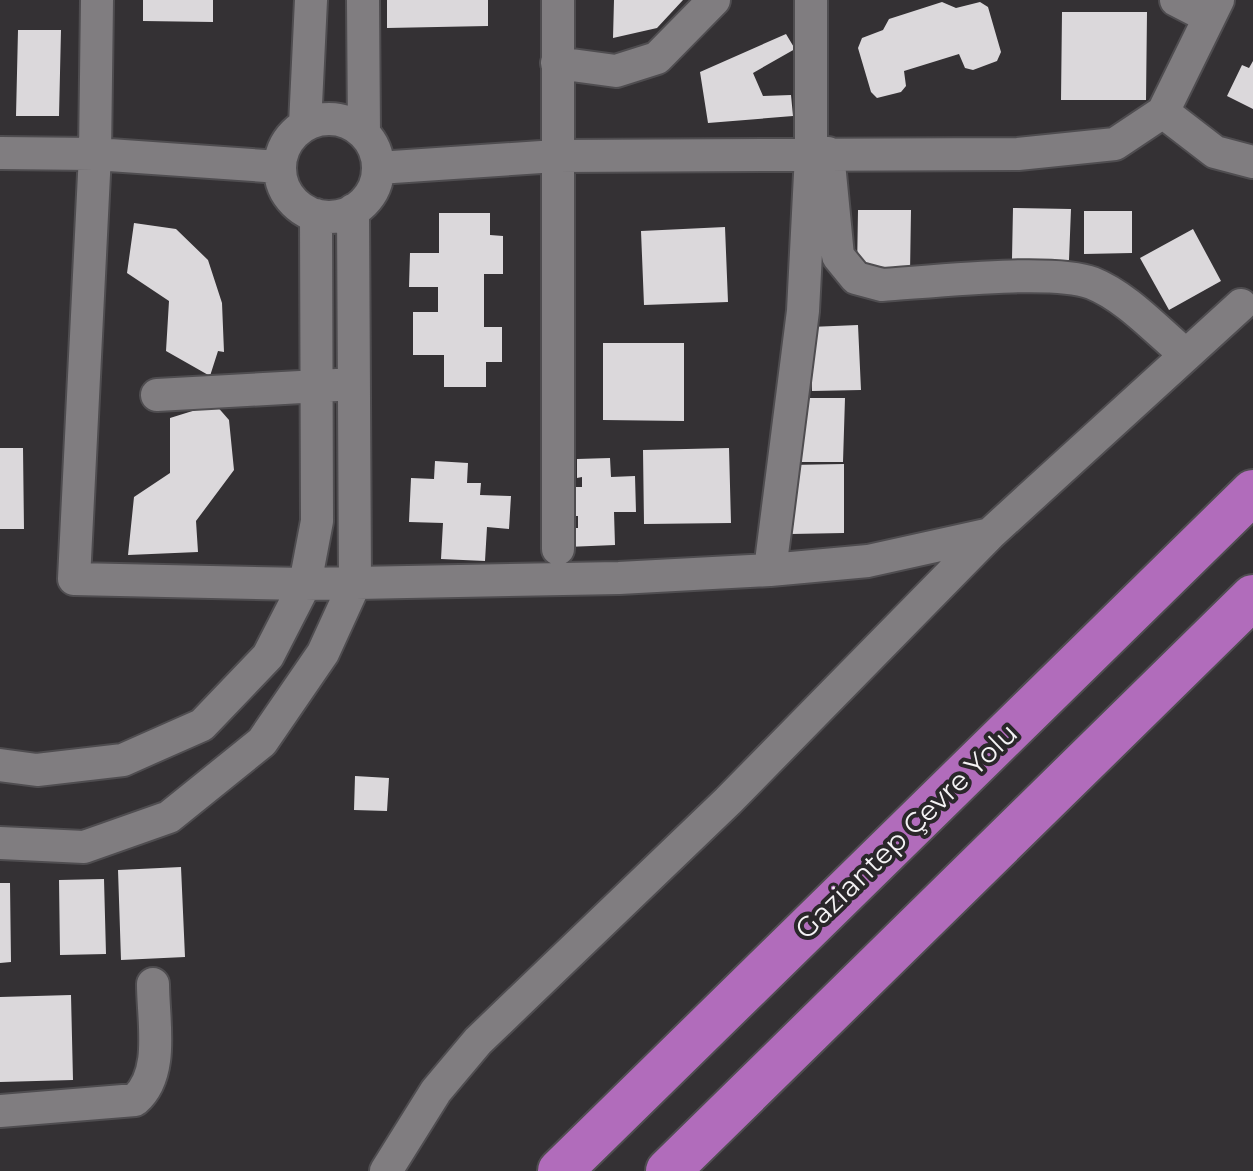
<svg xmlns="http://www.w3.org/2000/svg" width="1253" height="1171" font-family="Montserrat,sans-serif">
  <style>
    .building { fill: #dbd8db }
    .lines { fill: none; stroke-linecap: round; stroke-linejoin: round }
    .minor-casing { stroke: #4f4d50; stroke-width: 36 }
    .highway-casing { stroke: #4f4d50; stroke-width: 48 }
    .minor { stroke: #807d80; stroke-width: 32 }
    .highway { stroke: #b16cbb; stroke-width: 44 }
    .labels { text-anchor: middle; stroke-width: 8; stroke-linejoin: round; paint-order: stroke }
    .street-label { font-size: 28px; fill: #f4f2f4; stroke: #2a272a }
  </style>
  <rect width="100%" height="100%" fill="#343134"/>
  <path class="building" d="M143,0H213V22L143,21Z
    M387,0H488V26L387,28Z
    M614,0H683L657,28L613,38Z
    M942,2L956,8L980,2L988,7L1001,52L997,61L973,70L965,68L959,54L904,71L906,86L901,92L877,98L871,92L858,48L862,38L883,30L889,19Z
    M1062,12H1147L1146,100H1061Z
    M18,30H61L59,116H16Z
    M786,34L795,49L753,73L763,96L791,95L793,116L708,123L700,72Z
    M1253,61V109L1227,96L1242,65L1249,68Z
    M1013,208L1071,209L1069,260L1012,259Z
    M858,210H911L910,273L857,272Z
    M1084,211H1132V253L1084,254Z
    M439,213H490V235L503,236V274H484V327H502V362H486V387H444V355H413V312H438V287H409L410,253H439Z
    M134,223L176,229L208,260L222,303L224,352L218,351L210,376L166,351L169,301L127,273Z
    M725,227L728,302L644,305L641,231Z
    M1193,229L1221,281L1169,310L1140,258Z
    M858,325L861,390L812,391L810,327Z
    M603,343H684V421L603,420Z
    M796,398H845L843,462H795Z
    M215,404L229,420L234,470L196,521L198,552L128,555L134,497L170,473V418Z
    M0,448H23L24,529H0Z
    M729,448L731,523L644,524L643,450Z
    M610,458L611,477L635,476L636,512H614L615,545L567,547V528H578V516H569V487H582V477L577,478V459Z
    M435,461L468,463L467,483H481L480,495L511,496L509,529L487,527L485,561L441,559L443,523L409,522L411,478L434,479Z
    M844,464V533L791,534L790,465Z
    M355,776L389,778L387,811L354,810Z
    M181,867L185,957L121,960L118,870Z
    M104,879L106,954L60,955L59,880Z
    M0,883H10L11,962L0,963Z
    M71,995L73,1080L0,1082V997Z"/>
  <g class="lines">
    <defs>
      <path id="minor" d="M97,0L95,154L74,579L305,584L619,578L770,570L868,561L990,534
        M363,0L364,133
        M1176,0L1209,17
        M557,63L616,71L657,58L714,0
        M1163,112L1215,152L1253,162
        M280 168a49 49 0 1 1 98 0a49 49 0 1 1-98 0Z
        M305,125L311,0
        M0,153L95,154L280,167
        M828,153L838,256L856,278L882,285C929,282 1053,268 1092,283C1127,297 1157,331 1185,354
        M378,168L556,156L1018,154L1115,144L1163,112L1218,0
        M157,395L337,385
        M558,549V0
        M770,570L803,311L811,155V0
        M0,765L37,770L123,760L202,725L268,656L305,584L317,521L316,215
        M0,843L84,847L169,817L262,742L323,653L355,583L353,210
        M0,1111L135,1100C165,1074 153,1021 153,984
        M386,1171L436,1091L478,1041L728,801L990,534L1241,305"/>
      <path id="highway" d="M560,1171L1253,492
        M668,1171L1253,597"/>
    </defs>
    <use href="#minor" class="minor-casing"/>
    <use href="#highway" class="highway-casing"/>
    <use href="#minor" class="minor"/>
    <use href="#highway" class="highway"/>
  </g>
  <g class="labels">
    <g class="street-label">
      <text transform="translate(906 831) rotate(-44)" y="10">Gaziantep Çevre Yolu</text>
    </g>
  </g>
</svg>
